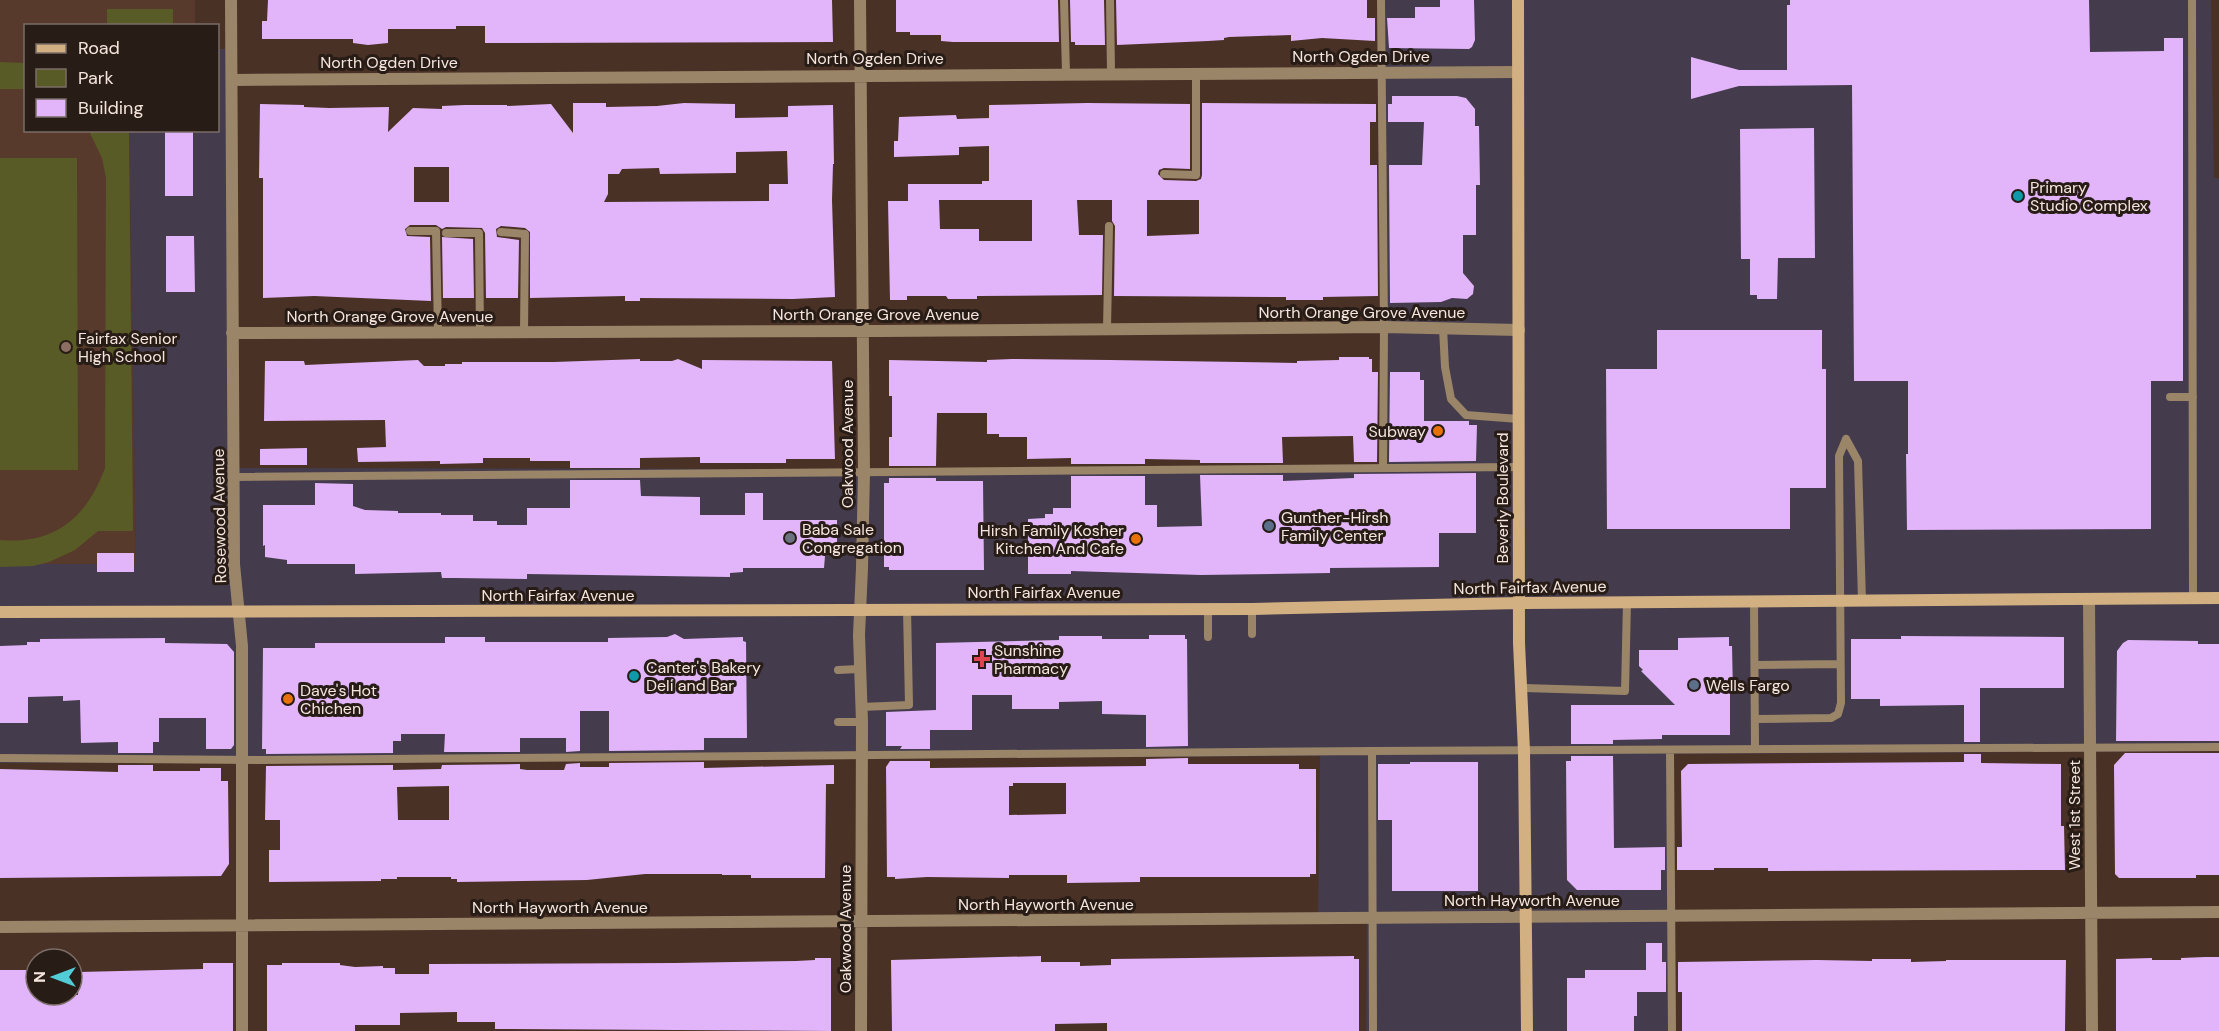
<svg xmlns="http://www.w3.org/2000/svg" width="2219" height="1031" font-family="'DM Sans',sans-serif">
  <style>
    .commercial { fill: #443c4c }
    .built { fill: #583a2c }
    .green { fill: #585b26 }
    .building { fill: #e2b4fa; fill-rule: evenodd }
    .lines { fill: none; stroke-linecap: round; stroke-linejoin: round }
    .service { stroke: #9b8569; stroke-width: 8 }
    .minor { stroke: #9b8569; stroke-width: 12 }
    .secondary { stroke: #d2b082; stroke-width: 12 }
    .culture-dot { fill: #0f9aa8; stroke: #281c17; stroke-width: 2 }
    .education-dot { fill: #8d6e63; stroke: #281c17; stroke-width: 2 }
    .food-dot { fill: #e8710a; stroke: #281c17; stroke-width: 2 }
    .service-dot { fill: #5c6f8a; stroke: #281c17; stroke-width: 2 }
    .worship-dot { fill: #6b7280; stroke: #281c17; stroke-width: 2 }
    .health-dot { fill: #e0444e; stroke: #281c17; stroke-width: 2 }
    .labels { text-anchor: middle; stroke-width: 6; stroke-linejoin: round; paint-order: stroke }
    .street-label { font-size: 16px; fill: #f5e5de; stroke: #281c17 }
    .poi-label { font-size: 16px; fill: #f5e5de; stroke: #281c17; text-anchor: start }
  </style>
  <rect width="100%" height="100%" fill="#4a3126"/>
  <path class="commercial" d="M1381,0H2211L2214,178H2219V751L1672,754V1031H1366L1367,915H1318L1320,756L0,763V564H136L129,131L218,130V49H226L231,468L1383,470Z"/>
  <path class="built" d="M0,0H195V25L26,26V130L129,131L136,564H0Z"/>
  <path class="green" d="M107,9H173V25H107Z
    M0,62L25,63V89H0Z
    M89,131H129L133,531H98L75,550L49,562L33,566L0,567V540C55,545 87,517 105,468L106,178L102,158Z
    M0,158H77L78,470H0Z"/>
  <path class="building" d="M268,0H832L833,42L485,43V26H456V29H388V43L368,45L353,43V39H262V21H267Z
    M896,0H1058L1059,42H953L941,41V35H910V32H896Z
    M1070,0H1104L1105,45H1075V42H1071Z
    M1116,0H1367V18H1375V41L1322,38L1291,41V35L1259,36L1229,37L1224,38V40L1208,41L1117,45Z
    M1440,0H1474L1475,40L1472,47L1469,49L1389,48L1387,18H1415V7H1440Z
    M1790,0H2089L2090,52L2164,51V38H2183V381H2151V529L1907,530L1906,454H1908V381H1854L1852,85L1739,86L1691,99V57L1739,70H1787V5H1790Z
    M1392,96H1457L1466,98L1475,109V126H1479L1480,185H1476V235H1463V273L1474,286L1473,294L1467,299L1452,298L1441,302L1390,303L1389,165H1422L1424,122H1388V104H1392Z
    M573,103H606V107L657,106L684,103L735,104V118L788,117V106L833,105L834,164H833L832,200L835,297L793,299L640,298V301H625V296L530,298V232L525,228L501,226L496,229L497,237L519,240L518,298H486L485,233L482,228L446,227L442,229L436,225H410L405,229L407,236L430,237L431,301L314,296L263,298V178H259L260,104L304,105V107L329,108L389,107L388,132L413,108L442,109V106L465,105H507V106L551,104L573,133ZM787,151L788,184H769V201L604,202L608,194V174H619L622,169L659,168L660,174L736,173V152ZM414,167H449V202H414Z
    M1087,103L1190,104V169L1164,168L1159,170L1158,174L1164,180L1196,181L1201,179L1202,175V103L1376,104V122H1370V165H1377L1378,296L1323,297V300H1286V297L1114,296L1115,226L1112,221V200H1077L1079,235H1103L1102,295L977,296V299H948L946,296H907V300H890L888,201H908V184H982V181H989V146L959,147V155L894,157V141H898L899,117L956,115L957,119L989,118V105ZM939,200H1032V241H979V229H940ZM1147,200H1199V234L1147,236Z
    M1814,128L1815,258H1778L1777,299H1757V295H1750V259H1741L1740,129Z
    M165,130H193V196H165Z
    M166,236H194L195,292H166Z
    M442,237L473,239L474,298H443Z
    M1657,330H1822V369H1826V488H1790V529H1607L1606,369H1657Z
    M1339,357H1369V359H1372V372H1378L1377,462H1354L1353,436L1282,437L1283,463H1200V460L1145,459V464H1071V458L1027,459V437H999V434H987V413H937L936,466H889V437H892V396H889V360L987,362V360L1012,359L1110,360L1297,363V361L1339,360Z
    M640,359V361H672L678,359L702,369V360L832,361L835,459H786V463H700V457L640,458V468H570V461H530V458H483V463L440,464V461L358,462L357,448L386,447L385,420L264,421L265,361H304L305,365L418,360L424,366H445V364H462V362H554Z
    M1390,372H1420V380H1424V421H1469V425H1477L1476,461L1389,462Z
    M307,448V465H260V449Z
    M1476,473V533H1439V567L1330,568V573L1201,575L1071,571V574H1028V519L1045,518V514H1053V508H1071V476H1145V505H1157V527L1202,526L1200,475H1283V481L1354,478V474Z
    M889,478H936V481H983L984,570H889V567H884V483H889Z
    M570,480H640L641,496L700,497V515H745V493H763V520H837V555L825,556L824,568H743V572L730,573V577L527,574V579L455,578H442L441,572L355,574V564H287V560L265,557V545L263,546V505H315V483L353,484V506L365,510L398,511V513H441V515H473V521H497V525H527V508H570Z
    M97,553H134V572H97Z
    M675,634L684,639L743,637V641L746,642L747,738H704V750L609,751V711H580V751L566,752V738H520V752H444L445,734H401V741H393V753L266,754V749H262L263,648H315V643H445V637H485V642H608V638L667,637Z
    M1149,635H1185V639H1187L1188,746L1146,747V715L1102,714V701L1059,702V709H1012V695H972V730H930V749H900L902,746H886V712L936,710V643L1059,640V636H1102V639H1149Z
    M1901,636L2064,637V688H1980V742H1964V705L1880,706V699H1851V639H1901Z
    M1729,637V646H1732L1733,693H1730V735H1662V739L1613,740V744H1571V705H1675L1641,671L1643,670L1639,666V650H1678V638Z
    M165,638V643L227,644L234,652V745L231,749H206V718H159V742H153V753H118V742L81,743L80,700L63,701V696L28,697V723H0V646L27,645V642H40V639Z
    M2128,640L2198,641V644H2219V741H2116L2117,651L2123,643Z
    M2125,753H2219V875H2196V878H2119L2115,874L2114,765Z
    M1964,754H1981V763L2061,764V826H2064L2065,870L1768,871V868H1714V870H1677V847H1682L1681,771L1688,764L1964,762Z
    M1571,756H1613L1614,848L1665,847V870H1661V890H1577L1567,880L1566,761H1571Z
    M1188,758V764H1299V769H1316V874H1310V877H1140V882L1067,883V875H1009V878L927,877L895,879V877H887L886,767L890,761H930V768L1146,766V759ZM1013,783H1066V814L1009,815V786H1013Z
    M704,762V768L834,765V784H826L825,878H751V875H722V874H645L587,880L457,882V879H451V877H397V879H381V881L269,882V850H280V820H265L266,766L393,765V770L441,769L442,765L520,764V769L527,770H564L566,764L580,763V767H609V763ZM449,786V820H398L397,787Z
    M1410,762H1478V891H1392V820H1378V764H1410Z
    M118,765H153V771H200V768H221V781H228L229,864L221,876L0,878V769L118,772Z
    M1646,943H1662V962H1666V992H1637V1016H1634V1031H1567V978H1585V970H1646Z
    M1041,956V962H1080V966L1111,965V959L1354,956V959H1359V1031H1107V1023L1055,1024V1031H892L891,960Z
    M2205,957H2219V1031H2116V959L2152,958V960H2181V958Z
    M815,958H831V1031L495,1029V1022H457V1012L400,1013V1025H355V1031H267V965H282V963H340V965L355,967L383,966V968H395V974H429V964L675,963L796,961L815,960Z
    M1872,959H1911V962L1946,961V960H2066L2065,1031H1682V992H1678V962L1817,960L1872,961Z
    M203,963H233V1031H0V970H36V995H78L79,972L203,969Z"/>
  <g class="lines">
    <path class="service" d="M1064,0L1066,73
      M1110,0L1111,73
      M1381,0L1384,327L1383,468
      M2192,0L2193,599
      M1164,174L1196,175V73
      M410,231H436L438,332
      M501,232L525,234L524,332
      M446,233H479L480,332
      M1443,328L1445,367L1451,399L1466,415L1519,419
      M1107,329L1109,226
      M2170,397H2193
      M1846,439L1858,461L1862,601
      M234,477L1519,467
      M1754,602L1755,749
      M1208,609V637
      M1252,609V634
      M1755,665L1840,664
      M838,670L859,669
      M1521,688L1625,691L1627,602
      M861,707L909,705L907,609
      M1755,719L1831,718L1838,714L1841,703L1839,456L1846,439
      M838,722H862
      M1670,750L1672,1031
      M1372,751L1373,1031
      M0,758L258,760L1372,751L2219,747"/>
    <path class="minor" d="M231,0L234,564L242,646V1031
      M860,0L864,472L862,568L859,635L862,722L861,1031
      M232,80L1518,72
      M232,333L881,331L1384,327L1519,330
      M2089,599L2092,1031
      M0,927L2219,912"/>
    <path class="secondary" d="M1518,0L1519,643L1524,751L1527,1031
      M0,612L1252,609L1519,603L2219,598"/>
  </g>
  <g class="culture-dot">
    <circle cx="2018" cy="196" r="6"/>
    <circle cx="634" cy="676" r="6"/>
  </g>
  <circle class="education-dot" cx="66" cy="347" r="6"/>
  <g class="food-dot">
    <circle cx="1438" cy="431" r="6"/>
    <circle cx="1136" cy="539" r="6"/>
    <circle cx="288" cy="699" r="6"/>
  </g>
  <g class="service-dot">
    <circle cx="1269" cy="526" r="6"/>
    <circle cx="1694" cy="685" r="6"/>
  </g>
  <circle class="worship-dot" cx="790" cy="538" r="6"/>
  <path class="health-dot" d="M979 650h6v6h6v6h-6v6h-6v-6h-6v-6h6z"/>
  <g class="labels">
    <g class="street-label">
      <text x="1361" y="62">North Ogden Drive</text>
      <text x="875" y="64">North Ogden Drive</text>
      <text x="389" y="68">North Ogden Drive</text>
      <text x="1362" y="318">North Orange Grove Avenue</text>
      <text x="876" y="320">North Orange Grove Avenue</text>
      <text x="390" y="322">North Orange Grove Avenue</text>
      <text transform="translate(847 444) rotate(-90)" y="6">Oakwood Avenue</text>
      <text transform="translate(1502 498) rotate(-90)" y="6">Beverly Boulevard</text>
      <text transform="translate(219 516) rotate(-91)" y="6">Rosewood Avenue</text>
      <text transform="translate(1530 587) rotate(-1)" y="6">North Fairfax Avenue</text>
      <text x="1044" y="598">North Fairfax Avenue</text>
      <text x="558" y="601">North Fairfax Avenue</text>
      <text transform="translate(2074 815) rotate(-90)" y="6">West 1st Street</text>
      <text x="1532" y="906">North Hayworth Avenue</text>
      <text x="1046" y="910">North Hayworth Avenue</text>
      <text x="560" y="913">North Hayworth Avenue</text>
      <text transform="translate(845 929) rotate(-90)" y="6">Oakwood Avenue</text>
    </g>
    <g class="poi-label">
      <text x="2030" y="193">Primary<tspan x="2030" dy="18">Studio Complex</tspan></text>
      <text x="78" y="344">Fairfax Senior<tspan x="78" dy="18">High School</tspan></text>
      <text x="1426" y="437" text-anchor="end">Subway</text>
      <text x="1281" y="523">Gunther-Hirsh<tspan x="1281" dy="18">Family Center</tspan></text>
      <text x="802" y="535">Baba Sale<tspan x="802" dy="18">Congregation</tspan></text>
      <text x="1124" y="536" text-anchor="end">Hirsh Family Kosher<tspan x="1124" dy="18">Kitchen And Cafe</tspan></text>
      <text x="994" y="656">Sunshine<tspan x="994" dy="18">Pharmacy</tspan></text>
      <text x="646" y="673">Canter's Bakery<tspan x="646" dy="18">Deli and Bar</tspan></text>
      <text x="1706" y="691">Wells Fargo</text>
      <text x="300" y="696">Dave's Hot<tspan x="300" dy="18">Chichen</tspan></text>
    </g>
  </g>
  <rect x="24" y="24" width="195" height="108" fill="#281c17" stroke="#7a6c67" stroke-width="1.5"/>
  <rect x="36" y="44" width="30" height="9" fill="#d2b082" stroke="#7a6c67" stroke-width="1.5"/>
  <text x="78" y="54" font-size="18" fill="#f5e5de">Road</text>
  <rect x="36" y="69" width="30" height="18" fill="#585b26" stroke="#7a6c67" stroke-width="1.5"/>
  <text x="78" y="84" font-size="18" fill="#f5e5de">Park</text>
  <rect x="36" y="99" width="30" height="18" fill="#e2b4fa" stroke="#7a6c67" stroke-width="1.5"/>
  <text x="78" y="114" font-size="18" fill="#f5e5de">Building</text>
  <g transform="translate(54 977) rotate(270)"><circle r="28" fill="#281c17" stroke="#7a6c67" stroke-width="1.5"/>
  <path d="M0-4.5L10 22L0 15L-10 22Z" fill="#52ccd6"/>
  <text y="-9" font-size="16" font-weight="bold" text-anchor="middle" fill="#f5e5de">N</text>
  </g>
</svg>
